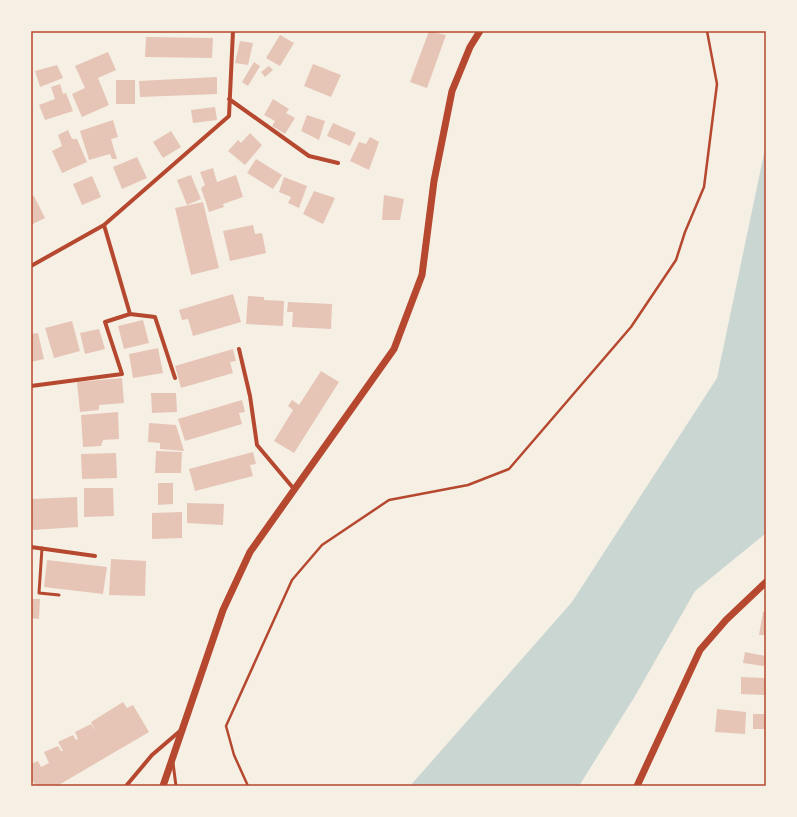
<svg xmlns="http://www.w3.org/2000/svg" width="797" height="817" font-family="'Roboto Condensed',sans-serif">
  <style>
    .water { fill: #c9d6d2 }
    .building { fill: #e6c5b7 }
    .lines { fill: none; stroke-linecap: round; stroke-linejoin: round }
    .path { stroke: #b5482f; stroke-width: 2.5 }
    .service { stroke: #b5482f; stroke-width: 3 }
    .minor { stroke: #b5482f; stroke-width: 4 }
    .tertiary { stroke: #b5482f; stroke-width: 7 }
    .neatline { fill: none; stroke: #b5482f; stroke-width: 1.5 }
  </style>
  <rect width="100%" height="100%" fill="#f6efe4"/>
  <path class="water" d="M766,144V533L695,591L635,696L579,786H410L572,602L717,378Z"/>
  <path class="building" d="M429,31L446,35L427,88L410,82Z
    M280,35L294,43L280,66L266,58Z
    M146,37L213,38L212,58L145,57Z
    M240,41L253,43L248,65L235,63Z
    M108,52L116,70L98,78L109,105L82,117L72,94L85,88L75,66Z
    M254,62L260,66L248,86L242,82Z
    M313,64L341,75L331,97L304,86Z
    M57,65L63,78L40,87L35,71Z
    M269,66L273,70L265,77L261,72Z
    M217,77V94L140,97L139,81Z
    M116,80H135V104H116Z
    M60,84L63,94L66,93L73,111L45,120L39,105L55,99L51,87Z
    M273,99L289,109L286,113L295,118L285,134L272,126L275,121L264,115Z
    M215,107L217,120L193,123L191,110Z
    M307,115L325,121L319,140L301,131Z
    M113,120L118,137L111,139L117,159H112L110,154L89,160L80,131Z
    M333,123L356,133L350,146L327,136Z
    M68,130L72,139H77L87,162L62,173L52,151L62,146L58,135Z
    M171,131L181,147L163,158L153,142Z
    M250,133L262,145L245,165L228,151L238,140L241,143Z
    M370,137L379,142L369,170L350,161L359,142L366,144Z
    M137,157L147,178L122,189L113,167Z
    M256,159L282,175L273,189L247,173Z
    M213,168L217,182L236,175L243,197L223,204L224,207L209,212L201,188L205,185L200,172Z
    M191,175L201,199L187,205L177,180Z
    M92,176L101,197L82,205L73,184Z
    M284,177L307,186L299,208L288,203L291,197L279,192Z
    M314,191L335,198L323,224L303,214Z
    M384,195L404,199L400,220H382Z
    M34,196L45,218L31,225V197Z
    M203,202L219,268L191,275L175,208Z
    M253,225L255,234L262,233L266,253L230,261L223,231Z
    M233,294L241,322L193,336L188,319L182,320L179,310Z
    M248,296L264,297V300L284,301L283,326L246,324Z
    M288,302L332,304L331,329L292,327L293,312H287Z
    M143,320L149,343L124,349L118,326Z
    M72,321L80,351L54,358L45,328Z
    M99,329L105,349L85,354L80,333Z
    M38,333L44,359L31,362V334Z
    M158,348L163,373L133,378L129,354Z
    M233,349L236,361L230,362L233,373L181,388L175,366Z
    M321,371L339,382L294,453L274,441L293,410L288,406L292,400L299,405Z
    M122,378L124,403L99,405V410L80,412L77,382Z
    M151,393H176L177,412L152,413Z
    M242,400L245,412L239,413L242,424L185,441L178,419Z
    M118,412L119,439L103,440L101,446L83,447L81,415Z
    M149,423L176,425L184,451L160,449V443L148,442Z
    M156,451L182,452L181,473H155Z
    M253,452L256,464L250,465L253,476L195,491L189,469Z
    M116,453L117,478L82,479L81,454Z
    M158,483H173V504L158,505Z
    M84,488H113L114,516L84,517Z
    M77,497L78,527L33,530L31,499Z
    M187,503L224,504L223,525L187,523Z
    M182,512V538L152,539V513Z
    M111,559L146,561L145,596L109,595Z
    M47,560L107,567L103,594L44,587Z
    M31,599H40L39,619L31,618Z
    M766,611V635H759L763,612Z
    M745,652L765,656L764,666L743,663Z
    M741,677L766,678V695L741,694Z
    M123,702L127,708L133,705L149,732L57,786H36L31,778L33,771L31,764L38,761L41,767L49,763L44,752L58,746L61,751H63L58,742L73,735L76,740L78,739L75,732L91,724L95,731L91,722Z
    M717,709L746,712L745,734L715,732Z
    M753,714H766V729H753Z"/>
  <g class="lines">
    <path class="path" d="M248,786L234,755L226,726L292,580L322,545L389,500L468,485L509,469L631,327L676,260L685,232L704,187L717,84L707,31"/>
    <path class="service" d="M42,548L39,593L59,595
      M173,763L176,786"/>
    <path class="minor" d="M229,99L309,156L338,163
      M31,266L104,225L229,116L233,31
      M130,314L155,317L175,378
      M239,349L250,396L257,445L294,489
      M31,386L122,374L105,322L130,314L104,225
      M31,547L95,556
      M126,786L152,755L180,731"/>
    <path class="tertiary" d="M163,786L223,610L250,552L394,349L422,275L434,181L452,91L470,47L480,31
      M637,786L700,650L726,620L766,582"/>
  </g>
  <rect width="797" height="817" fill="none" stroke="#f6efe4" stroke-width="64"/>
  <rect x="32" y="32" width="733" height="753" class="neatline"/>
</svg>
